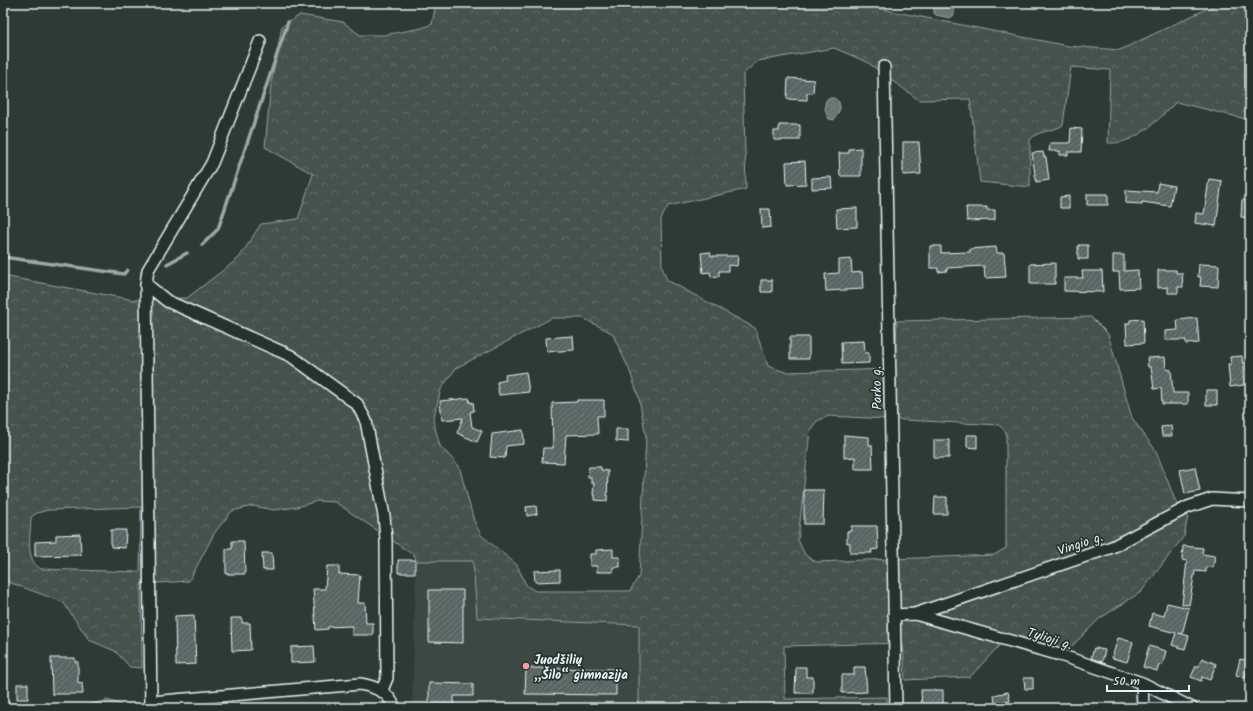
<svg xmlns="http://www.w3.org/2000/svg" width="1253" height="711" font-family="Kalam,sans-serif">
  <style>
    .built { fill: #3b4843 }
    .forest { fill: url(#forest-crowns); stroke: #96a2a3; fill-rule: evenodd }
    .water { fill: url(#water-ripples); stroke: #9da8a9 }
    .lines { fill: none; stroke-linecap: round; stroke-linejoin: round }
    .stream { stroke: #9da8a9; stroke-width: 3.5 }
    .building { fill: url(#building-hatch); stroke: #e8f1f8 }
    .minor-casing { stroke: #e8f1f8; stroke-width: 14 }
    .minor { stroke: #26332d; stroke-width: 11 }
    .poi-dot { fill: #ff9aa2; stroke: #26332d; stroke-width: 1.5 }
    .labels { text-anchor: middle; stroke-width: 3.5; stroke-linejoin: round; paint-order: stroke }
    .street-label { font-size: 13px; fill: #e8f1f8; stroke: #26332d }
    .poi-label { font-size: 13px; font-weight: bold; fill: #e8f1f8; stroke: #26332d; text-anchor: start }
  </style>
  <defs>
    <pattern id="forest-crowns" width="20" height="18" patternUnits="userSpaceOnUse"><rect width="20" height="18" fill="#45524e"/><path d="M2 6a3 3 0 1 1 6 0M12 15a3 3 0 1 1 6 0" fill="none" stroke="#606b68"/></pattern>
    <pattern id="water-ripples" width="26" height="14" patternUnits="userSpaceOnUse"><rect width="26" height="14" fill="#6b7775"/><path d="M2 4q2-2 4 0t4 0M15 11q2-2 4 0t4 0" fill="none" stroke="#586060"/></pattern>
    <pattern id="building-hatch" width="6" height="6" patternUnits="userSpaceOnUse"><rect width="6" height="6" fill="#596563"/><path d="M-1 1l2-2M0 6l6-6M5 7l2-2" fill="none" stroke="#717c7a"/></pattern>
  </defs>
  <rect width="100%" height="100%" fill="#2e3b35"/>
  <filter id="ink" filterUnits="userSpaceOnUse"><feTurbulence type="fractalNoise" baseFrequency=".025" numOctaves="2"/><feDisplacementMap in="SourceGraphic" scale="8" xChannelSelector="R" yChannelSelector="G"/><feConvolveMatrix kernelMatrix="1 2 1 2 8 2 1 2 1" color-interpolation-filters="sRGB"/></filter>
  <g filter="url(#ink)">
    <path class="built" d="M416,561H473L477,618L639,625V708H412Z"/>
    <path class="forest" d="M436,3H873L876,8L1068,46L1120,50L1219,3H1250V120L1176,102C1158,120 1135,145 1108,143L1110,70L1071,67L1063,125C1053,132 1037,130 1030,140V187L980,182L970,99L919,100L867,62L834,48L758,61L743,74L746,189L668,206L661,219L662,267L667,280L755,328L768,366L785,372L895,369L897,321L1091,317L1108,334L1132,418L1156,451L1175,500L1188,516L1184,536L1141,592L1099,619L1067,651L1008,636L970,677L905,680L903,643L784,646L785,699L887,697V708H639V625L477,618L473,561H416L415,556L335,502L317,501L297,507L274,510L253,506L232,511L215,532L189,581L141,584L142,668L130,667L115,651L89,640L63,602L3,580V276L134,300L187,298L239,258L261,224L298,219L313,174L265,147L271,84L282,26L300,15L343,22L360,35H384L422,28L432,24ZM552,318H583L612,333L629,369L639,398L646,437L639,576L630,591H535L526,585L517,565L481,535L474,521L459,466L440,446L433,420L441,389L456,368ZM829,416L999,425L1006,432V548L994,555L816,562L805,555L798,540L810,430L817,421ZM141,507L140,572L41,569C24,560 31,534 31,517L37,513L48,510Z
      M108,700L128,708H80L81,707Z"/>
    <path class="water" d="M934,3H951L954,10V15L950,18L936,15L934,13Z
      M828,98H834L839,102L840,109L834,120L829,119C826,113 822,104 828,98Z"/>
    <g class="lines">
      <path class="stream" d="M202,245L218,229L288,22
        M3,257L124,274L127,270
        M167,264L187,253"/>
    </g>
    <path class="building" d="M788,78L814,80L813,93H807V100L787,99Z
      M779,125H800V140H774V131H779Z
      M1071,128L1082,129L1081,152H1068V155H1060V151H1049L1050,143H1070Z
      M903,142H919L921,174L903,175Z
      M861,148V176H840L839,153H849V149Z
      M1043,152L1044,157H1046L1049,180L1036,182L1032,153Z
      M805,161L806,184L787,185L786,162Z
      M831,177L832,188L812,189V178Z
      M1209,179L1222,181L1216,226L1195,223L1196,213L1204,214Z
      M1158,183L1174,186L1170,206L1142,202V204L1126,203V190L1157,192Z
      M1087,194H1108V205H1087Z
      M1069,196V208H1060V197Z
      M1242,200L1250,201V218L1241,217Z
      M966,207H987V210H995V220L967,221Z
      M857,208V227L837,228L836,209Z
      M761,209H770L771,227L762,228Z
      M1078,245H1088V259H1078Z
      M930,246H941V253L970,252V249L996,247L997,253H1004L1006,277L985,278L984,266L947,268V271L938,272V268H930Z
      M710,252L711,256H738L737,266L728,265V271H719V276L711,277L710,272L703,273L701,253Z
      M1113,255H1124V271L1138,270L1139,288L1120,289L1119,272H1113Z
      M851,259L852,273L862,272L863,289L826,291L825,274L839,273V260Z
      M1055,263V284H1030V264Z
      M1199,264L1219,265L1218,287L1200,286L1201,277H1198Z
      M1158,270H1176V273H1182L1183,287H1178V293H1168V287L1158,288Z
      M1082,271H1102L1103,292L1064,291V278H1083Z
      M761,280H772V292H761Z
      M1197,318L1199,343L1186,344V340H1165V331L1178,330L1177,320Z
      M1143,319L1144,343L1127,344L1126,323H1130V320Z
      M573,336L574,350L547,352L546,338Z
      M790,337H809V359H790Z
      M864,341L865,353H869V363L842,364L841,342Z
      M1242,356L1244,385L1230,387L1228,364H1231L1230,357Z
      M1165,357L1166,369L1171,370L1173,393H1188V404H1162L1161,388L1154,389L1151,367H1148L1147,358Z
      M526,372L529,392L499,395L497,382L506,380L505,375Z
      M1206,390H1217V405H1206Z
      M469,398L470,403L473,402L474,411L470,412L472,427L482,431L477,442L457,433L463,418L442,420L440,401Z
      M577,400H604V416H597L598,434L566,435L564,463L542,462L543,448H553L552,403L577,402Z
      M1171,426L1172,436H1162L1161,427Z
      M616,429H628V442L616,441Z
      M523,430L524,444L506,446L505,458L490,457L492,434Z
      M844,435L869,437V445H872L873,469H855V457L844,458Z
      M967,435H977V448L967,447Z
      M934,440H949V458H934Z
      M589,467H601V470L608,471L607,501L595,500V495H593L594,483H591V477H588Z
      M1195,467L1200,491L1185,494L1180,470Z
      M804,490H824L823,524H804Z
      M935,497H947V514H934Z
      M536,506L537,514L527,516L526,507Z
      M851,526H877L878,549L871,550L872,553H850V543H847V531H851Z
      M111,530H126L125,548L111,547Z
      M80,534L81,555L35,556V542L56,541V535Z
      M232,541H244L245,574H226V549H232Z
      M1183,546L1203,548L1202,554L1215,556L1213,568L1206,567V572L1195,571L1189,605L1182,604L1187,561L1182,560Z
      M613,549V557H620V567H613V572H597V566H590V554H596V550Z
      M262,553H272L273,570H263Z
      M398,560H415V573H398Z
      M327,566H339V574L360,575L358,603H365L366,623H373V635H352V626L328,627V629L316,630L313,589H325Z
      M560,570V581L535,582L534,571Z
      M429,590H463V643L429,642Z
      M1167,603L1189,608L1182,634L1179,633L1189,636L1185,649L1172,645L1176,633L1149,626L1152,613L1164,616Z
      M194,615L196,664L176,665L175,616Z
      M231,618H242V623H250L251,650L232,651Z
      M1118,638L1133,642L1127,662L1112,658Z
      M314,646L315,662L291,663V647Z
      M1149,646L1166,651L1162,666L1159,665L1157,671L1143,667Z
      M1094,648L1105,650L1102,662L1091,658Z
      M51,658H75V662H78V684L82,683L83,694H52Z
      M1202,658L1216,664L1210,680L1202,677L1201,681L1191,677L1196,666L1198,667Z
      M1240,659L1249,661L1245,678L1236,675Z
      M796,667H806V677H813V693H795Z
      M854,667H865L867,692L842,693V675H854Z
      M526,668L616,669V695L525,694Z
      M1024,678H1033V689H1025Z
      M429,683L473,684V696H454V708H429Z
      M17,684H28V699H17Z
      M921,690H943V708H922Z
      M1008,692L1010,701L995,704L994,695Z"/>
    <g class="lines">
      <defs>
        <path id="minor" d="M884,67L896,708
          M146,284L167,301L291,356L357,404L366,421L384,516L386,539L387,678L382,690
          M915,614L1112,547L1188,507L1212,499L1250,501
          M894,615L915,614L1060,655L1142,683L1192,708
          M1142,683L1143,708
          M151,702L360,684C377,687 388,692 395,708
          M151,708L146,284L148,270L212,163L260,41"/>
      </defs>
      <use href="#minor" class="minor-casing"/>
      <use href="#minor" class="minor"/>
    </g>
  </g>
  <circle class="poi-dot" cx="526" cy="666" r="4"/>
  <g class="labels">
    <g class="street-label">
      <text transform="translate(876 388) rotate(-91)" y="5">Parko g.</text>
      <text transform="translate(1080 543) rotate(-19)" y="5">Vingio g.</text>
      <text transform="translate(1050 638) rotate(17)" y="5">Tylioji g.</text>
    </g>
    <g class="poi-label">
      <text x="534" y="664">Juodšilių<tspan x="534" dy="15">„Šilo“ gimnazija</tspan></text>
    </g>
  </g>
  <rect width="1253" height="711" fill="none" stroke="#26332d" stroke-width="16"/>
  <rect x="8" y="8" width="1237" height="695" fill="none" stroke="#e8f1f8" stroke-width="1.5" filter="url(#ink)"/>
  <path d="M1107 685v6h82v-6" fill="none" stroke="#e8f1f8" stroke-width="2"/>
  <text x="1113" y="685" font-size="12" fill="#e8f1f8" stroke="#26332d" stroke-width="3" paint-order="stroke">50 m</text>
</svg>
